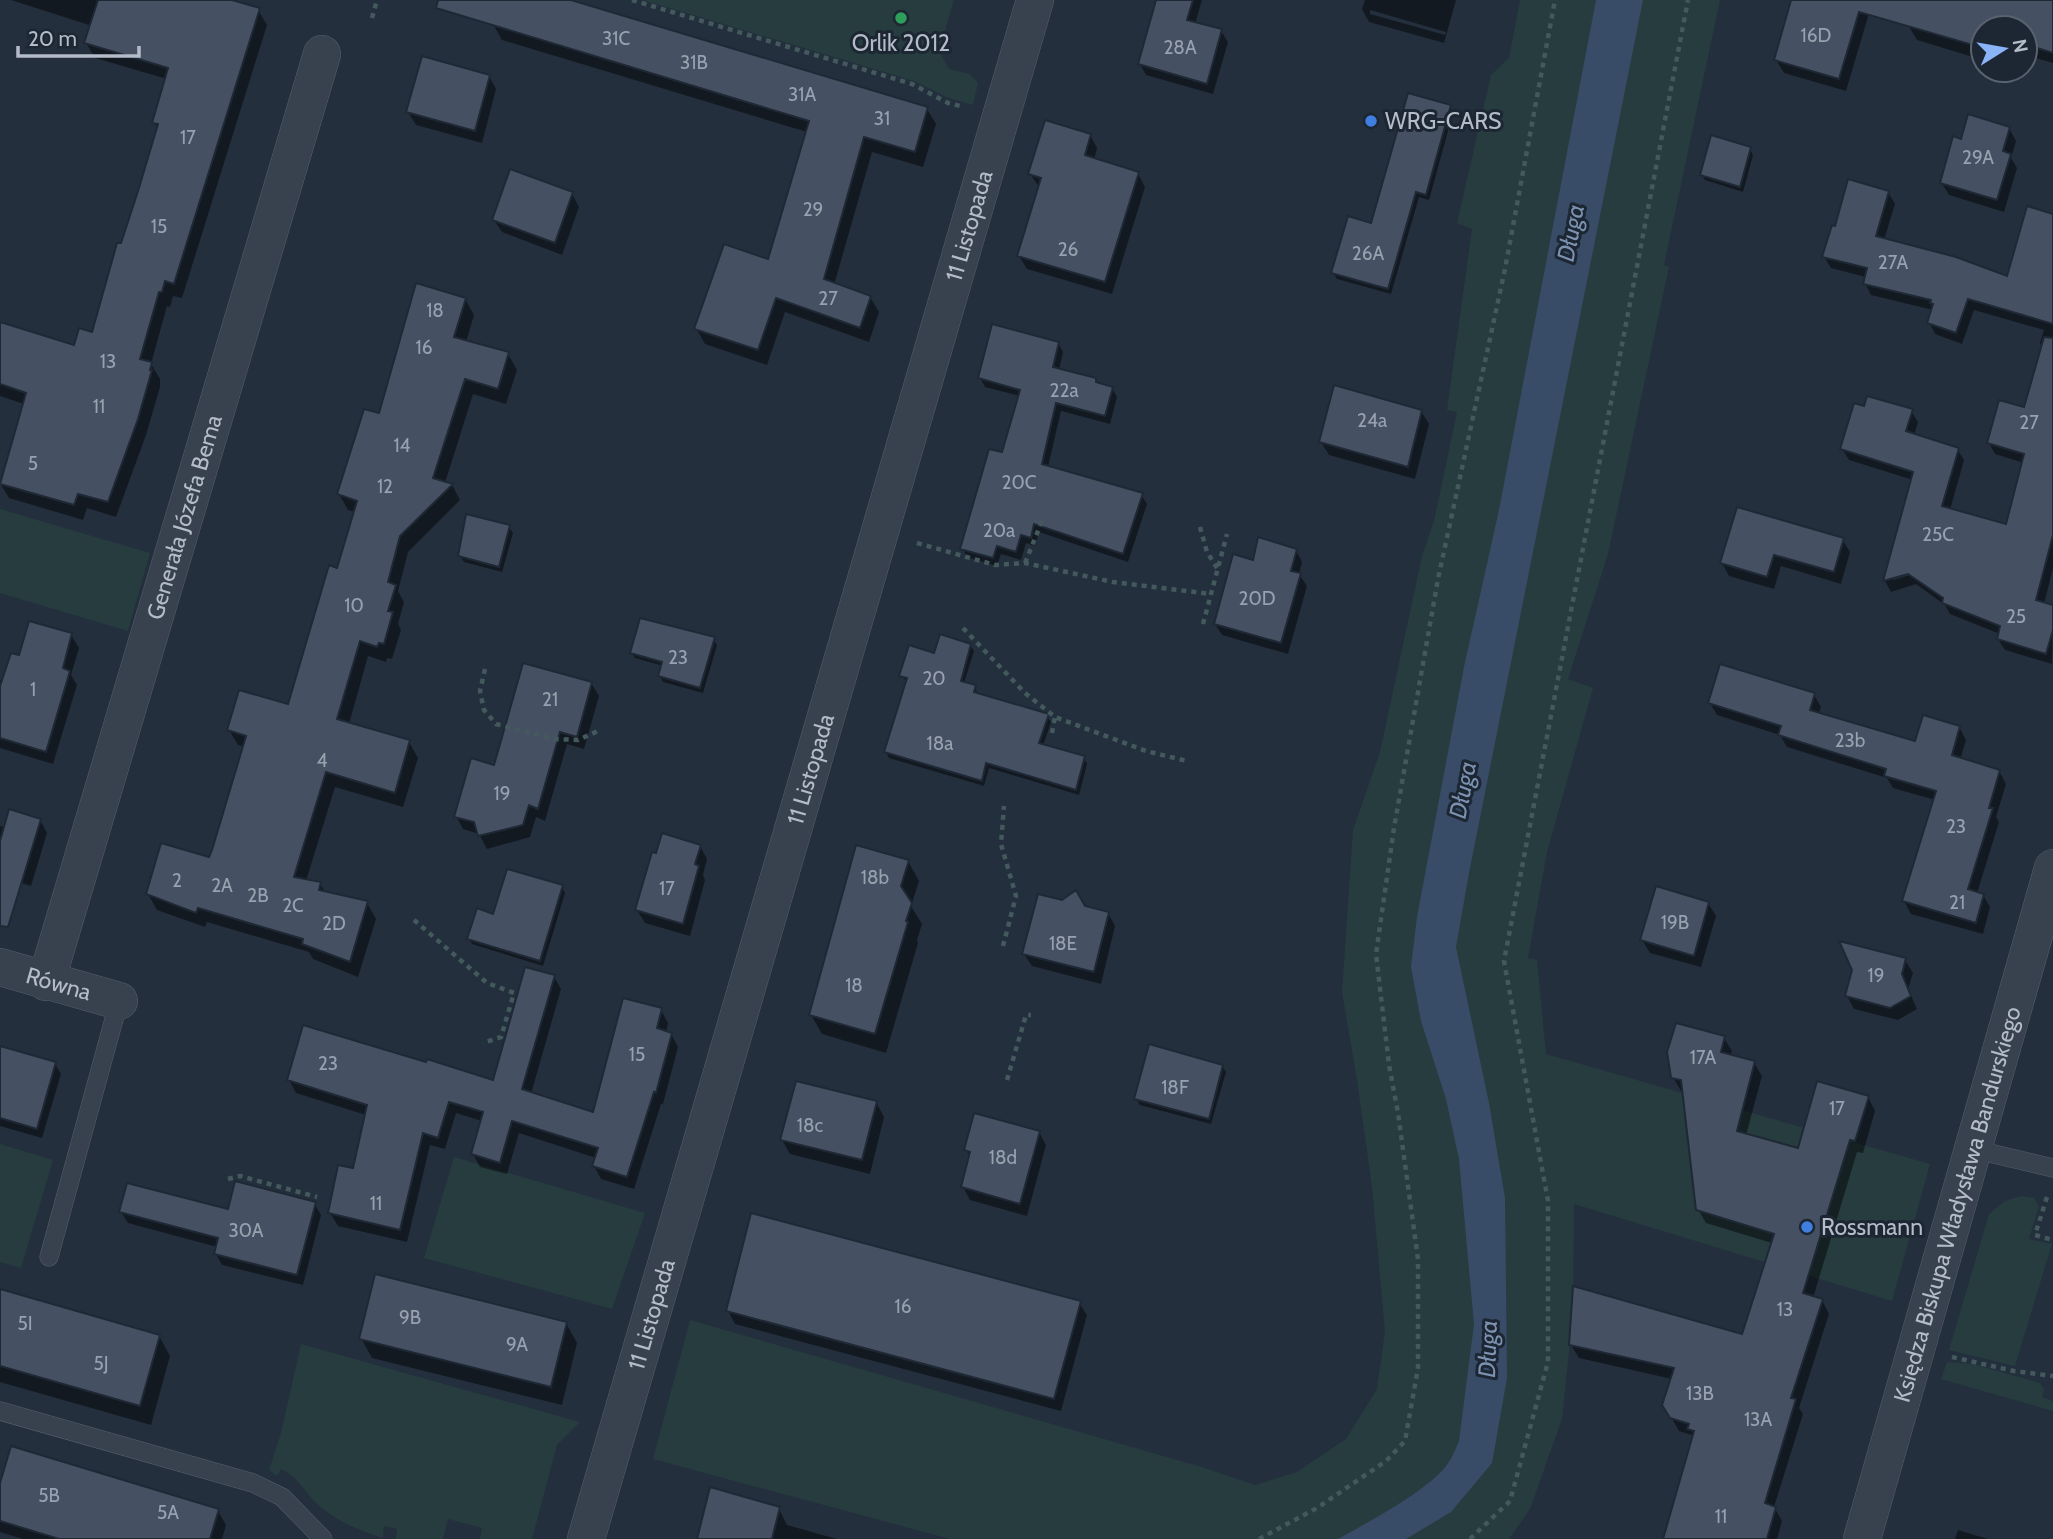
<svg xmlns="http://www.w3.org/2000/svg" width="2053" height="1539" font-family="Cabin,sans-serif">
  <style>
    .green { fill: #263c3f }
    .water { fill: #394c67 }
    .shadow { fill: #0007; fill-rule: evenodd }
    .building { fill: #455162; stroke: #1f2835; stroke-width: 2 }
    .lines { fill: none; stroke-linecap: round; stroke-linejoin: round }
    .lane-casing { stroke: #565f6c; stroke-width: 19 }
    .street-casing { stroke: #565f6c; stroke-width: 38 }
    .path { stroke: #44595c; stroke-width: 4.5; stroke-dasharray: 5 5; stroke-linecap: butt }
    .lane { stroke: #38414e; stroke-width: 18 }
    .street { stroke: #38414e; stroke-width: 37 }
    .leisure-dot { fill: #2e9e5b; stroke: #1d2633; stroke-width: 2.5 }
    .shop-dot { fill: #3f7fe0; stroke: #1d2633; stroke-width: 2.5 }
    .labels { text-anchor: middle; stroke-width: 6; stroke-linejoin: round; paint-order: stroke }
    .number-label { font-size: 19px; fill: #98a1af }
    .poi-label { font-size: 23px; fill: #b4bcc9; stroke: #1d2633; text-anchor: start }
    .street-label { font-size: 23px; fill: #b4bcc9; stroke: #1d2633 }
    .water-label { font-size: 24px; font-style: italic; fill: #7c92b1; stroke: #1d2633 }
  </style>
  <rect width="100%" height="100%" fill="#242f3e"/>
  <path class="green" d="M643,0H954L939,51L949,69L970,74L978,83L973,105L949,98L914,81Z
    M1520,0H1720L1664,265L1669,267L1608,554L1568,679L1593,688L1547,852L1528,958L1537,960L1546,1054L1930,1164L1892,1301L1574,1204L1573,1313L1562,1419L1530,1509L1509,1539H950L653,1459L690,1320L1205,1468L1255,1485L1297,1472L1346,1439L1377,1389L1385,1331L1372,1187L1357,1080L1342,992L1353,830L1380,752L1422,556L1434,521L1457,412L1447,410L1472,229L1457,223L1491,75L1509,58Z
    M0,509L150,553L128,631L0,593Z
    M0,1144L53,1160L21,1268L0,1262Z
    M454,1157L645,1213L612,1309L424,1258Z
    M2021,1196L2034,1198L2039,1206L2029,1239L2052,1244L2015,1366L1949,1350L1989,1214L2005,1201Z
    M301,1344L580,1422L557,1445L532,1539H480L482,1528L448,1519L443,1539H396L397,1529L384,1526L383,1538C357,1530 336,1521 316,1503C304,1491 296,1475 281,1469L277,1476L269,1470L281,1433Z
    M1947,1362L1973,1364L2040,1383L2044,1389L2042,1397L2053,1401V1411L1941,1379Z"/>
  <path class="water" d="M1596,0H1643L1469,873L1456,947L1489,1103L1505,1198L1507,1378L1492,1463L1451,1512L1406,1539H1338C1370,1521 1412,1499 1439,1474C1449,1465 1454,1453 1459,1441L1474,1324L1459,1159L1446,1099L1421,1021L1411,967L1417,917L1464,667L1499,510Z"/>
  <path class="shadow" d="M11,0H231L258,10L267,25L182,298L173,296L170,307L167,306L151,364L160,379V387L146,435L116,517L87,508L83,520L9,498L0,483L24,404L0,396V324L76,347L94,334L158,130L154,122L167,79L95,58L86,43L92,26Z
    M500,0H565L927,109L936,124L923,167L872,152L834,285L870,297L879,312L869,342L785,312L767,365L705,344L696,328L769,262L807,132L502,40L493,24Z
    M1157,0H1202L1195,24L1221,31L1228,42L1213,94L1146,75L1140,64Z
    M1365,0H1456L1444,43L1369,22L1362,9ZM1370,10L1446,32L1445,35L1370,14Z
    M1793,0H1864L1870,10L1846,91L1784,73L1776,60Z
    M1916,0H2053V63L2025,55V28H1983V60L1917,40L1908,25Z
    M489,76L496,89L482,143L416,125L408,112Z
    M1450,107L1453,113L1429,200L1419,197L1391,294L1337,279L1333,273L1373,225Z
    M2009,128L2016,141L2011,158L2017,168L2004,212L1949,195L1941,182L1962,141Z
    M1090,135L1097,148L1094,160L1138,174L1145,187L1112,294L1027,269L1019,256L1040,188L1030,174Z
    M1750,149L1753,155L1743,192L1705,180L1701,174Z
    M1888,192L1895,204L1884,240L2008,278L2053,216V568L2044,604L2053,607L2052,664L2005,650L1998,639L2000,634L1950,614L1945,605L1916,584L1891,592L1885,581L1913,480L1849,460L1842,449L1911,411L1918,422L1914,436L1957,449L1964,460L1950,510L2008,526L2024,463L1995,454L1989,443L2025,409L2042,349L2040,343L2044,330L1974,310L1962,344L1935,334L1929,322L1933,310L1871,295L1865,283L1866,277L1831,268L1824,257L1836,228ZM1916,570L1917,573L1893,580V577Z
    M572,194L579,207L562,255L502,232L494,220Z
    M465,299L474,315L466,342L508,354L517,370L506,404L473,394L445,483L452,485L460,500L408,552L398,591L404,602L398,624L401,630L392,659L387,658L386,662L368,656L349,724L409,742L418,758L403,807L335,787L306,881L320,884L326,893L367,903L376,919L358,977L313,959L309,952L207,922L205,927L157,910L148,894L210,859L245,747L238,745L229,730L290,707L338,570L356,512L348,510L339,494L380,415Z
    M1058,343L1063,352L1059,370L1095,380L1098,384L1112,388L1117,397L1110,424L1061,411L1048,467L1141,495L1147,504L1128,562L1039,532L1035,546L1026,543L1021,560L1001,554L997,566L967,557L962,548L1003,455L1020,396L985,387L980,378Z
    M1421,411L1429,424L1415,479L1329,455L1321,442Z
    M509,527L513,533L502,572L464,562L460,556Z
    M1842,539L1850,552L1841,584L1781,566L1774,589L1729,576L1722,563Z
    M1296,550L1302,562L1299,574L1307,586L1288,654L1222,635L1215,624L1254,562Z
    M71,635L79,648L71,675L77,685L53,764L0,748V680L4,681L20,658Z
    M713,639L717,645L703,693L663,682L660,676L663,666L635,658L632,653Z
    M970,645L974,651L964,683L975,687L978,695L1047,716L1051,722L1043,746L1084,758L1087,764L1079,795L989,768L984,786L889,758L886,752L908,683L901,675L935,655Z
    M591,683L599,696L584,749L567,744L545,821L536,817L530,837L487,849L479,834L463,829L456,816L495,767Z
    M1814,695L1821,707L1818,715L1916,743L1959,727L1966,740L1960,760L1999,771L2006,784L1996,817L1999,822L1977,893L1983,895L1990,907L1983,934L1911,914L1904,901L1935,800L1893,788L1887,778L1787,747L1780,735L1717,715L1710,703Z
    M40,820L47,833L31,886L14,881L0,900V826L6,828Z
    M700,846L707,859L703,875L705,880L690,936L645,923L637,910Z
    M908,861L919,881L911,906L922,924L917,940L918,943L886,1053L822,1034L811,1015Z
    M562,887L565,893L543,966L472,944L469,938L494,916Z
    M1708,903L1716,916L1701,967L1650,953L1642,940Z
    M1084,907L1108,913L1115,926L1101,984L1032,966L1024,954Z
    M1905,960L1913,973L1908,989L1917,1009L1898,1020L1854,1009L1847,996Z
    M554,977L561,989L531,1094L594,1114L661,1010L668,1023L666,1033L671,1034L678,1047L663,1104H661L634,1189L601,1179L594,1166L596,1158L519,1133L507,1174L480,1167L473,1154L482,1121L456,1113L445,1149L430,1145L407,1242L338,1226L330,1213L354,1170L366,1115L296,1093L289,1080L494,1082Z
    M1724,1038L1732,1051L1730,1056L1754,1063L1762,1076L1746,1135L1799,1150L1868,1097L1875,1111L1863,1153L1857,1152L1813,1298L1822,1300L1829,1314L1799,1408L1803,1414L1774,1507L1782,1521L1777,1539H1665L1694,1438L1692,1435L1679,1431L1664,1405L1672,1379L1579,1358L1571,1345L1743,1336L1772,1243L1706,1223L1698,1209L1684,1092L1681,1091L1673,1077Z
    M0,1048L55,1064L61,1074L42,1138L0,1126Z
    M1222,1066L1226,1072L1211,1124L1140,1105L1136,1099Z
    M876,1102L884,1117L870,1174L790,1154L782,1140Z
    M1039,1132L1046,1145L1027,1216L970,1200L963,1187L971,1158L966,1150Z
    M314,1203L321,1215L303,1285L222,1265L216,1254L217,1247L128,1223L121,1212L229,1211Z
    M0,1290L159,1336L170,1356L151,1425L0,1382Z
    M1079,1303L1087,1315L1061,1411L735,1324L728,1311Z
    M566,1323L577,1343L562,1405L372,1358L361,1338Z
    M0,1489L218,1511L226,1525L222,1539H23L0,1532Z
    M779,1509L787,1525L837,1539H699Z
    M1958,1530L1988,1539H1955Z"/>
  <path class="building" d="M98,0H232L260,8L174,284L165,281L162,292H159L140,359L152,362L150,370H152L138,419L108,502L78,494L74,505L0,484L26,393L0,384V322L74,345L79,328L92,332L117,243H121L138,191L158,124L152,123L168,68L84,43Z
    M438,0H571L928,107L915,152L864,137L824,279L871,296L860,328L776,298L758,350L694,329L724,244L768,259L809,121L436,8Z
    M1156,0H1193L1187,20L1222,29L1207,84L1138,64Z
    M1791,0H2053V53L2025,44V28H1983V48L1859,12L1839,79L1774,60Z
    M422,56L490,75L475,131L406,112Z
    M1408,93L1451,105L1426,195L1416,192L1388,289L1331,273L1348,216L1371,223Z
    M1968,114L2010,127L2003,151L2011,154L1997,200L1940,183L1953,136L1961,139Z
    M1045,120L1091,134L1085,155L1139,172L1105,282L1017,256L1041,178L1028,174Z
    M1711,135L1751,147L1740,187L1700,175Z
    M510,169L573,192L555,243L492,220Z
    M1848,179L1889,191L1876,236L1956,257L2007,276L2027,206L2053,214V324L1968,299L1956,333L1927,323L1933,304L1930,303L1931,300L1863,284L1867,268L1822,257L1832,225L1835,226Z
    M416,283L466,298L454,337L509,352L498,389L465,379L433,478L453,484L400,536L388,582L396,585L388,611L393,612L384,644L379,643L377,647L360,641L337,719L410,740L395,793L326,772L294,877L321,882L319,890L368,901L350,962L302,944L303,939L198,908L196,913L146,894L161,843L209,857L212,850L246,736L227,730L239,690L288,704L329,565L337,568L357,501L337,494L364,409L379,413Z
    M992,324L1059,342L1053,367L1096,378V382L1113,387L1105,416L1056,403L1042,464L1143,493L1123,554L1034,524L1031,538L1021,535L1016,552L997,546L993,558L960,549L989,449L1002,452L1020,390L978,378Z
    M2044,337L2053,338V535L2036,600L2053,605V630L2046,654L1997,639L2000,626L1942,603L1943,598L1908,574L1883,581L1913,472L1840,449L1854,403L1864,406L1867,396L1913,409L1906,431L1959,448L1942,506L2006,524L2024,454L1987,443L1999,400L2024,407Z
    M1334,385L1422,410L1408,467L1319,442Z
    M1737,507L1844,538L1834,572L1774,555L1767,577L1720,563Z
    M466,514L510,525L499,567L458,556Z
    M1258,537L1297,549L1291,571L1301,573L1281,643L1214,624L1233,554L1253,560Z
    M640,618L715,637L700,688L658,676L662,662L630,653Z
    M29,621L72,633L63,668L70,671L46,752L0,738V686L11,653L19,655Z
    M940,634L971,644L961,681L976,685L974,692L1049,714L1039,743L1085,756L1076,790L986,763L982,781L884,752L907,678L899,676L909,645L934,653Z
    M523,663L592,682L577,737L560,732L538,809L529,805L523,825L478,836L474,822L454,817L471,758L494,765Z
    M1720,664L1815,693L1810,710L1915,741L1923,715L1960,726L1952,755L2000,770L1989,808H1993L1968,889L1984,894L1976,923L1902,901L1936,791L1884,776L1886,769L1778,735L1781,726L1708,703Z
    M9,809L41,819L8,927L0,926V841Z
    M662,833L701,845L695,864L699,866L683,924L635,910L652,852L656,853Z
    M856,845L909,860L901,886L912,903L906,921L908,922L875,1034L809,1015Z
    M507,869L563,885L540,961L467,939L477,908L493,914Z
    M1656,886L1709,902L1694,956L1640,940Z
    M1076,890L1085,906L1109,912L1094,972L1022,954L1038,894L1062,900Z
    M1839,941L1906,958L1902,974L1911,996L1890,1008L1845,996L1852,970Z
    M525,967L555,975L522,1089L593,1112L623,998L662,1008L657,1028L672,1033L656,1093L654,1092L627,1177L592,1166L598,1148L512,1121L500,1163L471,1154L483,1112L449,1102L438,1138L423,1133L400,1230L328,1213L338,1165L353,1168L367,1105L287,1080L303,1025L426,1062L427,1059L493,1080Z
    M1676,1023L1725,1036L1721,1052L1755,1061L1737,1131L1798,1148L1817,1081L1869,1096L1855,1141L1850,1140L1803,1293L1823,1299L1791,1398L1796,1399L1765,1503L1776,1507L1767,1539H1663L1694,1431L1687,1429L1689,1424L1670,1418L1662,1405L1674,1368L1569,1345L1573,1286L1742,1334L1774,1234L1696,1210L1681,1080L1671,1078L1667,1052Z
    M1149,1044L1223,1065L1209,1119L1134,1099Z
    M0,1046L56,1062L37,1129L0,1118Z
    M796,1081L877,1101L862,1160L780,1140Z
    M974,1113L1040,1131L1020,1204L961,1187L970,1152L964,1150Z
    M235,1181L316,1202L297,1275L214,1254L218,1238L119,1212L127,1183L228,1209Z
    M751,1213L1081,1301L1054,1399L726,1311Z
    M375,1274L567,1322L551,1387L359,1339Z
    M0,1289L160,1335L140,1406L0,1366Z
    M11,1446L219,1509L210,1539H59L0,1521V1483Z
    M710,1487L780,1507L772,1539H697Z"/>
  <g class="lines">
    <defs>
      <path id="lane" d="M1973,1149L2053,1168
        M49,1257L119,1001
        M0,1411L253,1483L282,1497L323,1539"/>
      <g id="street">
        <path id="s1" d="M0,967L119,1001"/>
        <path id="s2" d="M46,982L322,54"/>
        <path id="s3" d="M586,1539L1035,0"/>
        <path id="s4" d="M1862,1539L2053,868"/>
      </g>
    </defs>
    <use href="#lane" class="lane-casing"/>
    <use href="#street" class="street-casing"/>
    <path class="path" d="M632,0L912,84L948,103L964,107
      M372,18L377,0
      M1200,527L1207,552L1217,568
      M917,543L995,565L1025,563L1113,582L1211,594
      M1025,563L1042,521
      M1203,624L1227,534
      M963,628L1025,693L1055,717L1146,751L1187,761
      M485,669L480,691L484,710L496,724L554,739L578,740L598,731
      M1052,733L1055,717
      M414,920L487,983L514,993L501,1037L483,1043
      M1003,946L1016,896L1001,844L1004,806
      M1007,1080L1026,1015H1031
      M228,1179L240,1176L317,1197
      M2047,1197L2035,1235L2053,1240
      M1952,1357L2014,1371L2053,1376
      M1259,1539L1317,1508L1386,1461L1405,1441L1418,1368V1259L1398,1113L1389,1065L1376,954L1394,828L1438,579L1505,269L1555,0
      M1470,1539L1510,1501L1548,1362V1201L1504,961L1688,0"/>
    <use href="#lane" class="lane"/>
    <use href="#street" class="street"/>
  </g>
  <circle class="leisure-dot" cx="901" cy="18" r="7"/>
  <g class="shop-dot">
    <circle cx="1371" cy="121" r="7"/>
    <circle cx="1807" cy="1227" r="7"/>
  </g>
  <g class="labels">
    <g class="number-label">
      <text x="1816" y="42">16D</text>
      <text x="616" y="45">31C</text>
      <text x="1180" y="54">28A</text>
      <text x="694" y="69">31B</text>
      <text x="802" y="101">31A</text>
      <text x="882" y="125">31</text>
      <text x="188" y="144">17</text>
      <text x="1978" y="164">29A</text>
      <text x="813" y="216">29</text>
      <text x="159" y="233">15</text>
      <text x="1068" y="256">26</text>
      <text x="1368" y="260">26A</text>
      <text x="1893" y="269">27A</text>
      <text x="828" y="305">27</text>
      <text x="435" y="317">18</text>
      <text x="424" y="354">16</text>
      <text x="108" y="368">13</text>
      <text x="1064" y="397">22a</text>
      <text x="99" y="413">11</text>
      <text x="1372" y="427">24a</text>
      <text x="2029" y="429">27</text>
      <text x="402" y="452">14</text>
      <text x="33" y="470">5</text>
      <text x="1019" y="489">20C</text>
      <text x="385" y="493">12</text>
      <text x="999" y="537">20a</text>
      <text x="1938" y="541">25C</text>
      <text x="1257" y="605">20D</text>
      <text x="354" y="612">10</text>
      <text x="2016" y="623">25</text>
      <text x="678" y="664">23</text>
      <text x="934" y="685">20</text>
      <text x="33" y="696">1</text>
      <text x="550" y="706">21</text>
      <text x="1850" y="747">23b</text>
      <text x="940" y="750">18a</text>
      <text x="322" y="767">4</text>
      <text x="502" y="800">19</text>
      <text x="1956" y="833">23</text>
      <text x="875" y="884">18b</text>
      <text x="177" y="887">2</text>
      <text x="222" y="892">2A</text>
      <text x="667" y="895">17</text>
      <text x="258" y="902">2B</text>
      <text x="1957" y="909">21</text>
      <text x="293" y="912">2C</text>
      <text x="1675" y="929">19B</text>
      <text x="334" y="930">2D</text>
      <text x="1063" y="950">18E</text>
      <text x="1876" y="982">19</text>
      <text x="854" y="992">18</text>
      <text x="637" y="1061">15</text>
      <text x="1703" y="1064">17A</text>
      <text x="328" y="1070">23</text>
      <text x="1175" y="1094">18F</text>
      <text x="1837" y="1115">17</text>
      <text x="810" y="1132">18c</text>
      <text x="1003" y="1164">18d</text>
      <text x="376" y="1210">11</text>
      <text x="246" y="1237">30A</text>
      <text x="903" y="1313">16</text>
      <text x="1785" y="1316">13</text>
      <text x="410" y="1324">9B</text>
      <text x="25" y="1330">5I</text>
      <text x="517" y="1351">9A</text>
      <text x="101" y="1370">5J</text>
      <text x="1700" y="1400">13B</text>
      <text x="1758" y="1426">13A</text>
      <text x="49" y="1502">5B</text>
      <text x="168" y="1519">5A</text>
      <text x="1721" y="1523">11</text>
    </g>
    <g class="poi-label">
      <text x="901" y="51" text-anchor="middle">Orlik 2012</text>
      <text x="1385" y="129">WRG-CARS</text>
      <text x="1821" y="1235">Rossmann</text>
    </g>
    <g class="street-label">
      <text dy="8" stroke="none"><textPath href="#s3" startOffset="1368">11 Listopada</textPath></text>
      <text dy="8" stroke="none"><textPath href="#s2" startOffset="485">Generała Józefa Bema</textPath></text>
      <text dy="8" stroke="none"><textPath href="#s3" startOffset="802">11 Listopada</textPath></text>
      <text dy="8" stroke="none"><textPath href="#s1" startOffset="61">Równa</textPath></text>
      <text dy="8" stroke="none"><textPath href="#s4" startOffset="348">Księdza Biskupa Władysława Bandurskiego</textPath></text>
      <text dy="8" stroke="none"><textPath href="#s3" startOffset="234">11 Listopada</textPath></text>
    </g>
    <g class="water-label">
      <text transform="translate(1571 233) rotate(-79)" y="8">Długa</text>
      <text transform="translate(1463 790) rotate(-79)" y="8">Długa</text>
      <text transform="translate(1488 1349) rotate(-88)" y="8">Długa</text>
    </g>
  </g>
  <g transform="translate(2004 49) rotate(79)"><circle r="33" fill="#1d2633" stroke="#59626f" stroke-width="2"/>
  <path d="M0-5L12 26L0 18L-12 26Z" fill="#8ab4f8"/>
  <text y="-10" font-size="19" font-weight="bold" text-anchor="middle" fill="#b4bcc9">N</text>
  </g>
  <path d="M18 46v10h121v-10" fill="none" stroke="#b4bcc9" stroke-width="3.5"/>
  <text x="28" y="46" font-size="21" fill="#b4bcc9" stroke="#1d2633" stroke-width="5" paint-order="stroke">20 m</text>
</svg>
